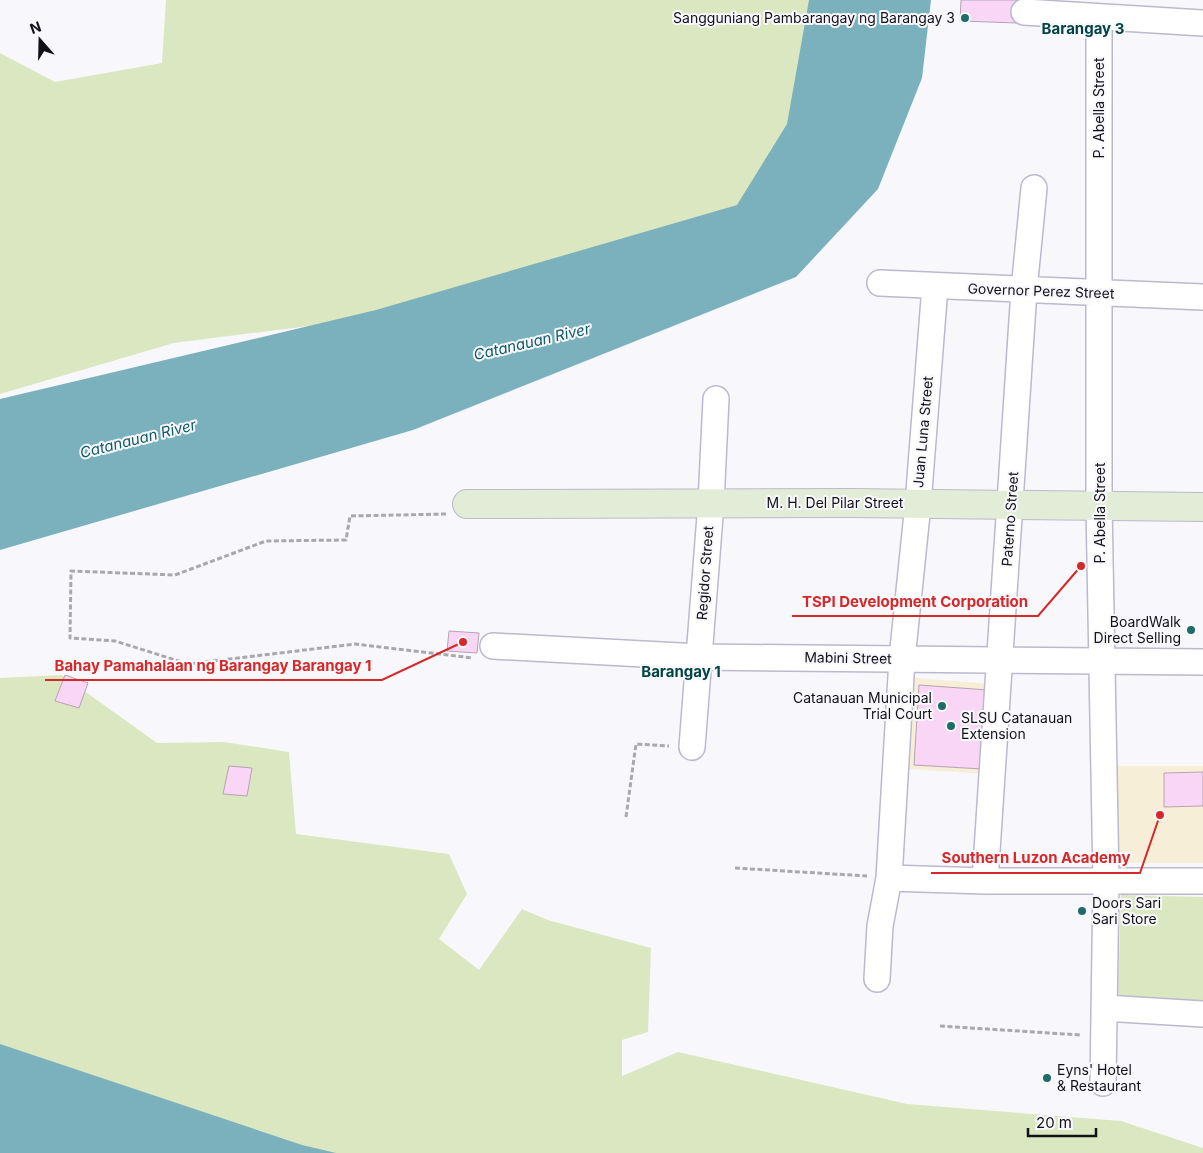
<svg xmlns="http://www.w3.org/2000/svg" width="1203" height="1153" font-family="Inter,sans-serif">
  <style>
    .education { fill: #f7eed8 }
    .green { fill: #dbe7c1 }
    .water { fill: #7ab1bc }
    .building { fill: #f9d5f6; stroke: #b5a4b4 }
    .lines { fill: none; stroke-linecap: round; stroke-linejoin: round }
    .street-casing { stroke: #bbb9cd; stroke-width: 28 }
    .secondary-casing { stroke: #bbb9cd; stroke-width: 30 }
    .path { stroke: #a9a8ad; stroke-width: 3; stroke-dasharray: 5 2.5; stroke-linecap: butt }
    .street { stroke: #fff; stroke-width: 25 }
    .secondary { stroke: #e3ecd6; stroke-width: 28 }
    .poi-dot { fill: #1f6b6b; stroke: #f8f8fc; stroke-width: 2 }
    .labels { text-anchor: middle; stroke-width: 4; stroke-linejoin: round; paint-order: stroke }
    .poi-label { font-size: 14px; fill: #121118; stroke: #f8f8fc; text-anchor: end }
    .street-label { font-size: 14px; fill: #121118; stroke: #f8f8fc }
    .neighbourhood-label { font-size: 15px; font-weight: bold; fill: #004343; stroke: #f8f8fc }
    .water-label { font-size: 15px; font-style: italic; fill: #0e5b67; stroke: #f8f8fc }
    .leader { fill: none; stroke: #d62828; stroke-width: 2 }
    .callout-dot { fill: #d62828; stroke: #f8f8fc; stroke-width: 2 }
    .callout-label { font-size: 15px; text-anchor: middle; font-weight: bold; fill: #d62828; stroke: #f8f8fc; stroke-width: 4; stroke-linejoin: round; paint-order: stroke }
  </style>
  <rect width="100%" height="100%" fill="#f8f8fc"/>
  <path class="education" d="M915,678L993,684L986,774L909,769Z
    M1117,766H1203V863H1116Z"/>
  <path class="green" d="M166,0H825L772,193L419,312L174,343L0,394V53L55,82L162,63Z
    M62,675L157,743L224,742L289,752L296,834L449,854L467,894L439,939L479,970L522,909L548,920L651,948L648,1032L622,1040V1076L678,1052L907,1104L1121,1121L1203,1148V1153H276L0,1061V678Z
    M1121,895L1203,897V1001L1118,999Z"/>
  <path class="water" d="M809,0H931L922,78L878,189L796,277L413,430L0,550V399L376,310L737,205L787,124Z
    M0,1044L302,1145L336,1153H0Z"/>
  <path class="building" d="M961,0H1017V23L960,21Z
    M449,631L479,633L477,653L447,651Z
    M65,675L88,683L79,708L55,701Z
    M919,685L988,690L982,769L914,765Z
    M229,766L252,768L247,796L223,794Z
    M1203,772V806L1164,807V773Z"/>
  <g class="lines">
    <defs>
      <path id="street" d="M1024,12L1203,23
        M1099,18V506L1106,881L1103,1083
        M880,283L1203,297
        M493,646L699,657L1203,662
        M692,747L711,503L716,399
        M889,878L985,881H1203
        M985,881L1024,290L1034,188
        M877,979L880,926L889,878L902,659L918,504L935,286
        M1104,1008L1203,1014"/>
      <path id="secondary" d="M467,504L851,503L1203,507"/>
    </defs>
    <use href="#street" class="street-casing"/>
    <use href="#secondary" class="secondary-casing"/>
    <path class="path" d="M446,514L350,516L346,540L266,541L175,575L71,571L70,638L115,641L188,664L355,644L473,658
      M626,817L636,744L669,746
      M735,868L867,876
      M940,1026L1081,1035"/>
    <use href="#street" class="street"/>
    <use href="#secondary" class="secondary"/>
  </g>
  <g class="poi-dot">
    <circle cx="965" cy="18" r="5"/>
    <circle cx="1191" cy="630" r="5"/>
    <circle cx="942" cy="706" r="5"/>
    <circle cx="951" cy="726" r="5"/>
    <circle cx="1082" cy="911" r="5"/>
    <circle cx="1047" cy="1078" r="5"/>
  </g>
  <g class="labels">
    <g class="poi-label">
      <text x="955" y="23">Sangguniang Pambarangay ng Barangay 3</text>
      <text x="1181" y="627">BoardWalk<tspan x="1181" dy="16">Direct Selling</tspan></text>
      <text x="932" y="703">Catanauan Municipal<tspan x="932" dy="16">Trial Court</tspan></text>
      <text x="961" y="723" text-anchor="start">SLSU Catanauan<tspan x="961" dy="16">Extension</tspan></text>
      <text x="1092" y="908" text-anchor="start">Doors Sari<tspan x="1092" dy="16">Sari Store</tspan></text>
      <text x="1057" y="1075" text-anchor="start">Eyns' Hotel<tspan x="1057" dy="16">&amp; Restaurant</tspan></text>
    </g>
    <g class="street-label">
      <text transform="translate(1099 108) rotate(-90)" y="5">P. Abella Street</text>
      <text transform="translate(1041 291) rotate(2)" y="5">Governor Perez Street</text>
      <text transform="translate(923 432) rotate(-85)" y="5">Juan Luna Street</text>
      <text x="835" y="508">M. H. Del Pilar Street</text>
      <text transform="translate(1100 513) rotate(-90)" y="5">P. Abella Street</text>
      <text transform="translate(1010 519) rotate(-86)" y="5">Paterno Street</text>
      <text transform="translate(705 573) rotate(-86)" y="5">Regidor Street</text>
      <text transform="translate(848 658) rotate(1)" y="5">Mabini Street</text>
    </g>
    <g class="neighbourhood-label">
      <text x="1083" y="34">Barangay 3</text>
      <text x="681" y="677">Barangay 1</text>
    </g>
    <g class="water-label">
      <text transform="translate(532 342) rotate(-13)" y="5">Catanauan River</text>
      <text transform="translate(138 439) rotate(-14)" y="5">Catanauan River</text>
    </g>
  </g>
  <path class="leader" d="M1081 566L1038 616H792M463 642L382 680H45M1160 815L1140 873H931"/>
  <g class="callout-dot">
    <circle cx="1081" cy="566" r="5"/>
    <circle cx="463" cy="642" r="5"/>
    <circle cx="1160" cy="815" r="5"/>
  </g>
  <g class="callout-label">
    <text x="915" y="607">TSPI Development Corporation</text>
    <text x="213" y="671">Bahay Pamahalaan ng Barangay Barangay 1</text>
    <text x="1036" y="863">Southern Luzon Academy</text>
  </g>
  <g transform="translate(40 40) rotate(340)" stroke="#f8f8fc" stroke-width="4" paint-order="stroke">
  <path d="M0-4L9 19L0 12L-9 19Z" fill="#121118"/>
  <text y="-8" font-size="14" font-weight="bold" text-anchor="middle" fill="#121118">N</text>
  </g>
  <path d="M1028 1128v8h68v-8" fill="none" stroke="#121118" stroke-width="2.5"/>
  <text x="1036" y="1128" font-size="15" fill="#121118" stroke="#f8f8fc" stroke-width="4" paint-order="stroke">20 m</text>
</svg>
